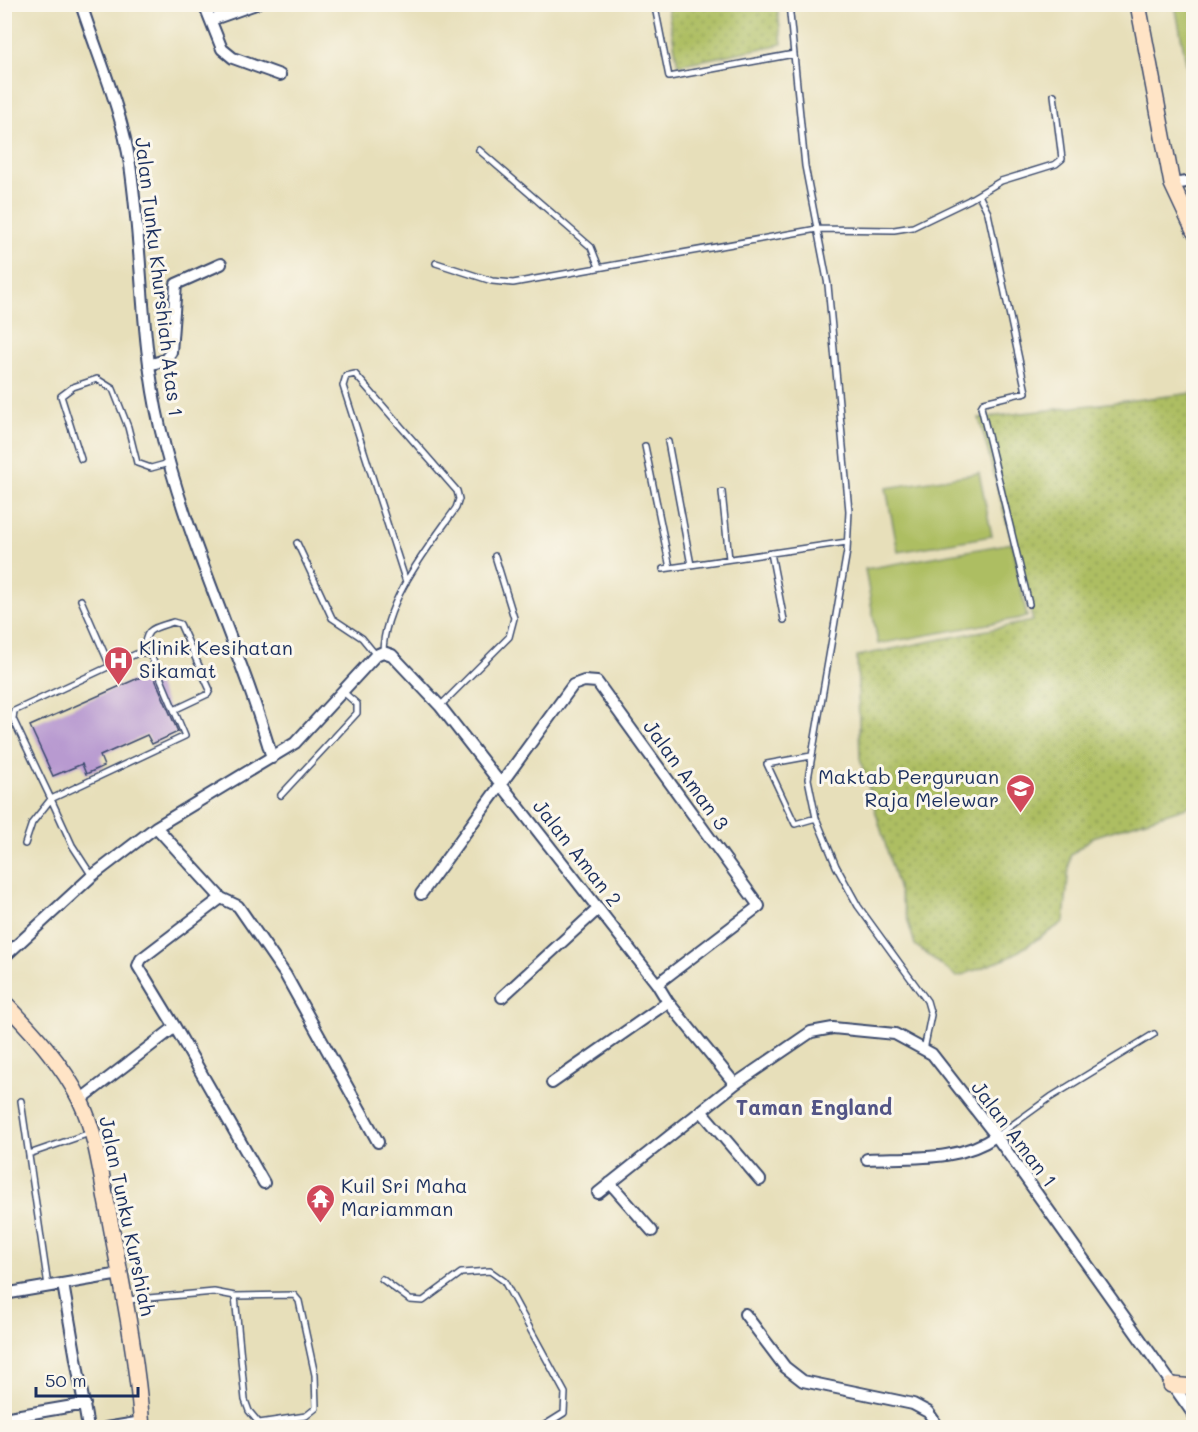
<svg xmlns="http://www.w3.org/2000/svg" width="1198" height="1432" font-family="Mali,sans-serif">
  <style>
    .grass { fill: url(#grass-dots); stroke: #647660; stroke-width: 1.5 }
    .pitch { fill: #adbe62; stroke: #647660; stroke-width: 1.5 }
    .building { fill: #b89ad0 }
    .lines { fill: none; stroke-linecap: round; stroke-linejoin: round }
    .service-casing { stroke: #3a496c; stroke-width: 8 }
    .minor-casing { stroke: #3a496c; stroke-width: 14 }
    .secondary-casing { stroke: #3a496c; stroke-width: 18 }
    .service { stroke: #fff; stroke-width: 5 }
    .minor { stroke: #fff; stroke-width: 10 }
    .secondary { stroke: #ffe4c6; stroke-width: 15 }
    .labels { text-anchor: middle; stroke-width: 6; stroke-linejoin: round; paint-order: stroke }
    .street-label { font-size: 20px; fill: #1b2f5e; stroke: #fbf7ec }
    .poi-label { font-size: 20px; fill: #1b2f5e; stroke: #fbf7ec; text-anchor: start }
    .neighbourhood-label { font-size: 21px; font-weight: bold; fill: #525486; stroke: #fbf7ec }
  </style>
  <defs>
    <pattern id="grass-dots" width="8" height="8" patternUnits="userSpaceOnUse" patternTransform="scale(1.5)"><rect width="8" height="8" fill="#adbe62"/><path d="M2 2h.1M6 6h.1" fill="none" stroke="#8c9b54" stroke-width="1.8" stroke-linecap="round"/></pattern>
  </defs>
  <rect width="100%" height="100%" fill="#fbf7ec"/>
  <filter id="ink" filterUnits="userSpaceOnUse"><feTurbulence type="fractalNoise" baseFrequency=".0167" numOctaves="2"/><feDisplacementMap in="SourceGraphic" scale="12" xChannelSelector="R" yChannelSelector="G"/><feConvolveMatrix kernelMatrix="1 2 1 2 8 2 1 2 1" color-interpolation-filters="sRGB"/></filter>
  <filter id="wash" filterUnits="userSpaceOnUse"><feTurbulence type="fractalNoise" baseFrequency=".008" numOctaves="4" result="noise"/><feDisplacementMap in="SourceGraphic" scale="24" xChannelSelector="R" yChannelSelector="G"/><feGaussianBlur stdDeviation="1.35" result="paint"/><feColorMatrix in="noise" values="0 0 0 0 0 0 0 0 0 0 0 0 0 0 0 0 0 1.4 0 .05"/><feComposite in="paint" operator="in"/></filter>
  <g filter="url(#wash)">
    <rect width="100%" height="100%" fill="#e7dfba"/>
    <path class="grass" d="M667,5H777L782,44L678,65Z
      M1193,393V805L1093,837L1070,856L1064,922L1008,958L957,977L915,945L860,759L857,656L1033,621L979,418Z"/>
    <path class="pitch" d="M1175,5H1193V98Z
      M979,473L992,536L898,552L886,488Z
      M1012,543L1027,617L878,644L865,569Z"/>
    <g id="blocks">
      <path class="building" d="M152,672L178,732L152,744L147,735L100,756L104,766L86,774L82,764L53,776L30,726Z"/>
    </g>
  </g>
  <g filter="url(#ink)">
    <use href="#blocks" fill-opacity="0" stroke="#3a496c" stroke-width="1.5"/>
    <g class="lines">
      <defs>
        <path id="service" d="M789,4L805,166L828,285L849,511L847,551L808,779L816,818L836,866L858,906L927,1001L931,1015L924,1050
          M656,12L669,77L794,54
          M479,150L591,247L599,267
          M979,195L988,213L1026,392L984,402L981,407L1029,604
          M436,263L492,281L513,283L817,229L894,230L913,227L969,200L1001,181L1056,164L1062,159L1054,95
          M668,442L691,565
          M645,446L670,568
          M81,459L61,396L73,387L97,379L113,389L128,427L137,463L151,468L169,463
          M722,492L729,559
          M297,543L332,618L362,638L376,655
          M771,553L784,620
          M663,569L847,542
          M81,600L110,666
          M144,652C145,627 152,629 173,622L180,624L210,690L208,694L174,710
          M383,652C384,601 428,548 456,508L459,499L457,491L355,374L346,376L343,386L406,582
          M138,653H147L152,658L185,736L51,799L13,719L14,711Z
          M440,706L509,637L514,618L495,556
          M811,756L767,764L795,824L816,818
          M281,795L357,713V704L342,691
          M25,844L32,823L51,799L72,845L92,876
          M21,1101L48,1286
          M997,1136L1051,1097L1154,1034
          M29,1154L90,1133
          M382,1279L410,1300L423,1301L461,1273L490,1271L504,1281L565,1393L564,1413L540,1428
          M127,1300L214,1292L235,1296L294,1295L299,1301L315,1375L316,1408L306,1416L259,1423L249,1411L245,1400L235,1296"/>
        <path id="minor" d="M81,4C98,57 122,110 130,165C143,252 140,341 160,427C186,541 240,646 272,758
          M204,4L222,49L233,58L280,75
          M211,20L256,4
          M1172,184L1194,181
          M149,365L165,360L171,352L176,284L221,264
          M156,827L221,898L238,906L285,974L378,1142
          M421,894L573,685L584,681L597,682L759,906L657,984
          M4,957L92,876L156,827L295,743L376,655L383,652L392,655L440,706L657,984L668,1002L735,1084
          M502,997L598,909
          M175,1027L264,1183
          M552,1083L668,1002
          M80,1100L175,1027L138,966L141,959L221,898
          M702,1112L760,1180
          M867,1159C912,1157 959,1162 996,1136
          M610,1183L652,1231
          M598,1193L735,1084L811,1032L833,1028L895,1034L932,1054L996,1136L1194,1415
          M63,1284L88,1428
          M4,1294L120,1274
          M745,1314L785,1367L803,1381L913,1404L928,1412L939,1428
          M9,1417L85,1404
          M106,1428L142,1422"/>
        <path id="secondary" d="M1138,4L1172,184L1194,231
          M4,1002C32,1031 62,1063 80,1100C97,1135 101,1176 109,1215C122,1285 137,1356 142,1428
          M1171,1385L1194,1387"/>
      </defs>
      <use href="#service" class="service-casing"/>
      <use href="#minor" class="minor-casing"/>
      <use href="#secondary" class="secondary-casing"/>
      <use href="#service" class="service"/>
      <use href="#minor" class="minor"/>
      <use href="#secondary" class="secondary"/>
    </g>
  </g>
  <defs>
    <symbol id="hospital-pin" viewBox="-11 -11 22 30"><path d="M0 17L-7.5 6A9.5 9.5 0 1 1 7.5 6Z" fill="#d1495b" stroke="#fbf7ec"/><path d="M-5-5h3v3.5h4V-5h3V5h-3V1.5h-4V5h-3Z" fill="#fff"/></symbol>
    <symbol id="university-pin" viewBox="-11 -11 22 30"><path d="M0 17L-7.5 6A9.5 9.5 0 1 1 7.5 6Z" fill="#d1495b" stroke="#fbf7ec"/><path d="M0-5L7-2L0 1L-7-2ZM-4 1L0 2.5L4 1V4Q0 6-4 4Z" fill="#fff"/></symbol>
    <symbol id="temple-pin" viewBox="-11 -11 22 30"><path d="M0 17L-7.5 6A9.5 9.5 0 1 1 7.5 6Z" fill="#d1495b" stroke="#fbf7ec"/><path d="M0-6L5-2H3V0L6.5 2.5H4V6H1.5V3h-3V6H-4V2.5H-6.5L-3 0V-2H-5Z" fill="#fff"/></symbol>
  </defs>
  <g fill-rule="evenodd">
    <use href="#hospital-pin" x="102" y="644" width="33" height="45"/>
    <use href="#university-pin" x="1004" y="772" width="33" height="45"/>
    <use href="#temple-pin" x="304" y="1182" width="33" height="45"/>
  </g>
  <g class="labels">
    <g class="street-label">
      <text transform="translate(159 277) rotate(83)" y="7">Jalan Tunku Khurshiah Atas 1</text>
      <text transform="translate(686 775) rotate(54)" y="7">Jalan Aman 3</text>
      <text transform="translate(577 853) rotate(52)" y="7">Jalan Aman 2</text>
      <text transform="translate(1014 1134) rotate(53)" y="7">Jalan Aman 1</text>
      <text transform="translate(127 1216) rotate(78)" y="7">Jalan Tunku Kurshiah</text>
    </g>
    <g class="poi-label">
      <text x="139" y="655">Klinik Kesihatan<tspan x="139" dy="23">Sikamat</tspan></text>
      <text x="999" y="784" text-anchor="end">Maktab Perguruan<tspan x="999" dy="23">Raja Melewar</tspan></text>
      <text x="341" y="1193">Kuil Sri Maha<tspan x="341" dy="23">Mariamman</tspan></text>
    </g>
    <g class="neighbourhood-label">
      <text x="814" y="1115">Taman England</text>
    </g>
  </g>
  <rect width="1198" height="1432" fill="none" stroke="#fbf7ec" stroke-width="24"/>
  <path d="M36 1387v9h102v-9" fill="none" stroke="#1b2f5e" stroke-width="3"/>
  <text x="45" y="1387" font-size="18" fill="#1b2f5e" stroke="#fbf7ec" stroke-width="4.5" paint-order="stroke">50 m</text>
</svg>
